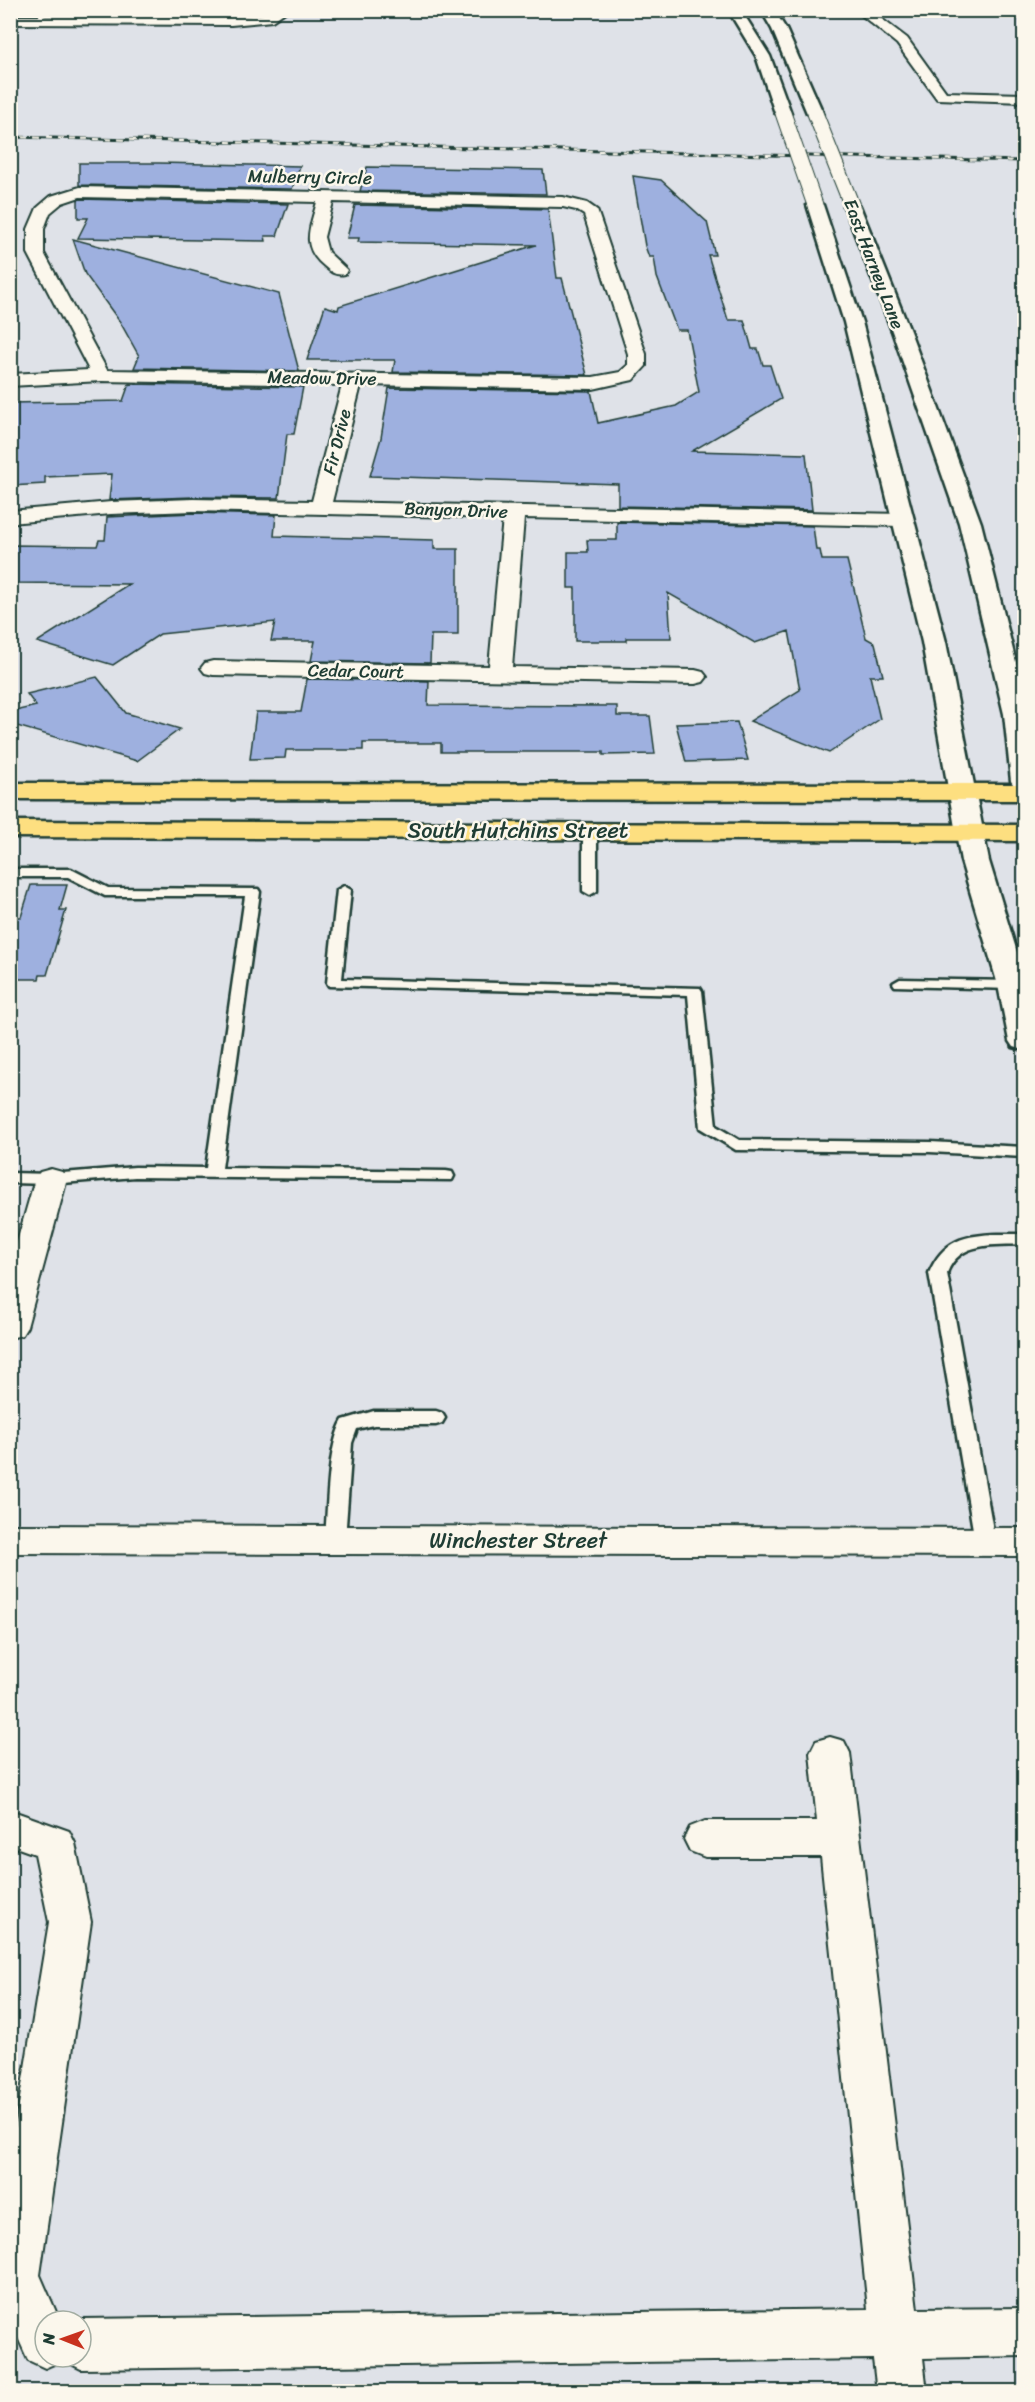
<svg xmlns="http://www.w3.org/2000/svg" width="1035" height="2402" font-family="Sriracha,sans-serif">
  <style>
    .building { fill: #9eb0df; stroke: #1f3d34; stroke-width: 1.5 }
    .lines { fill: none; stroke-linecap: round; stroke-linejoin: round }
    .lane-casing { stroke: #1f3d34; stroke-width: 5 }
    .street-casing { stroke: #1f3d34; stroke-width: 4 }
    .secondary-casing { stroke: #1f3d34; stroke-width: 5 }
    .primary-casing { stroke: #1f3d34; stroke-width: 5 }
    .lane { fill: #fbf7ec; fill-rule: evenodd }
    .street { fill: #fbf7ec; fill-rule: evenodd }
    .secondary { fill: #fbf7ec; fill-rule: evenodd }
    .primary { fill: #fddf80; fill-rule: evenodd }
    .rail-casing { stroke: #1f3d34; stroke-width: 3 }
    .rail { stroke: #fbf7ec; stroke-width: 2; stroke-dasharray: 6; stroke-linecap: butt }
    .secondary-bridge-casing { stroke: #1f3d34; stroke-width: 17; stroke-linecap: butt }
    .secondary-bridge { stroke: #fbf7ec; stroke-width: 15 }
    .labels { text-anchor: middle; stroke-width: 5; stroke-linejoin: round; paint-order: stroke }
    .far-street-label { font-size: 18px; fill: #1f3d34; stroke: #fbf7ec }
    .street-label { font-size: 22px; fill: #1f3d34; stroke: #fbf7ec }
  </style>
  <rect width="100%" height="100%" fill="#dfe2e8"/>
  <filter id="ink" filterUnits="userSpaceOnUse"><feTurbulence type="fractalNoise" baseFrequency=".0167" numOctaves="2"/><feDisplacementMap in="SourceGraphic" scale="12" xChannelSelector="R" yChannelSelector="G"/><feConvolveMatrix kernelMatrix="1 2 1 2 8 2 1 2 1" color-interpolation-filters="sRGB"/></filter>
  <g filter="url(#ink)">
    <path class="building" d="M79,163H159L300,166L292,189L79,185Z
      M367,167L543,170L546,194L360,191Z
      M633,176L661,180L707,222L715,255H708L728,320H744L752,349H758L763,365H770L781,399L692,451L806,454L812,510L618,506V484L370,476L381,438L389,388L591,391L598,423L676,406L699,392L687,330H677L657,277L654,257H649L645,246Z
      M78,200L80,199L288,204L277,236H265L266,241L78,238L88,218H78Z
      M355,205L548,209L557,278H562L587,375L393,372L395,360H307L325,306L338,310L339,306L536,245L358,242L359,238H347Z
      M73,239L279,294L299,371L134,368L139,356L120,322L85,274Z
      M129,384L303,387L294,434H287L279,498L193,497L109,500L112,474L45,477V484L10,486V403L123,401Z
      M193,513L276,515L274,536L434,540V549H458V635H431L430,663L311,661L315,641H271L275,622L160,634L113,665L37,642L129,584L10,583V545L97,546L99,540H105L107,517Z
      M617,522L813,526L816,550H820L822,560H847L866,638L875,643L883,676H870L880,719L829,753L750,721L800,690L789,631L755,643L668,593L671,638H626V641H575V588H568V552H588L587,540H617Z
      M97,677L126,713L180,729L137,761L10,724V712L36,706L27,694Z
      M307,679L429,681L428,705L617,706V716H650L655,754L603,755V752H441V743H363V750H286L285,758L250,759L256,712H301Z
      M737,722L748,760L686,762L676,724Z
      M31,885H67L60,910H66L47,975H40L39,979H10V917H21Z"/>
    <g class="lines">
      <defs>
        <path id="lane" d="M41,10H48L40,23L37,21Z
          M218,10H225L221,21L218,23L215,21Z
          M590,826L597,830V891L590,895L583,891V830Z
          M10,869H71L108,888L258,889L260,892L222,1168L446,1171L452,1172L454,1176L452,1180L135,1177L51,1184L10,1183V1173L51,1174L135,1167L206,1168L245,896H105L68,877H10Z
          M344,886L351,890L342,979L700,988L702,991L716,1126L739,1140L930,1142L1024,1147V1157L930,1152L736,1150L700,1128L688,995L329,986L327,983L337,890Z
          M900,979L1013,981L1020,985L1013,989L895,986L893,983Z
          M998,1234H1024V1244C994,1246 960,1240 947,1273L995,1541L992,1546L985,1548L978,1546L975,1541L929,1273C943,1240 965,1235 998,1234Z
          M374,1411H436L442,1413L445,1418L442,1423L436,1425H374L357,1429L352,1443L345,1539L342,1544L335,1546L328,1544L325,1539C328,1507 327,1447 343,1420Z"/>
        <path id="street" d="M271,10H288L272,21L231,25L10,24V16L231,17L264,14Z
          M855,10H870L907,38L946,92L1024,94V102L937,99L897,44Z
          M80,187L563,197L587,203L597,210L646,354V366L633,380L593,389L361,385L332,502L902,514L909,516L912,520L909,524L902,526L524,518L512,667L695,670L703,672L707,677L703,682L695,684L213,675L205,673L201,668L205,663L213,661L489,666L503,518L193,511L111,514L10,523V511L111,502L193,499L312,501L342,385L101,381L10,386V374L89,370L28,253V229L37,208L51,196ZM80,197L317,202C310,228 300,246 324,266C331,272 335,276 345,274L347,270L328,252L324,237L333,202L563,207L576,210L584,215L628,354V365L620,372L593,377L107,370L44,253V229L50,213L62,203Z
          M51,1169L62,1172L67,1179L27,1327L22,1335L10,1338V1266L35,1179L40,1172Z
          M10,1525L1024,1528V1556L10,1553Z
          M830,1737L844,1741L850,1753L917,2309L1024,2308V2356L923,2358L927,2392H877L873,2359L81,2369L63,2360L45,2368L28,2360L10,2320V2159L49,1922L35,1854L10,1845V1810L69,1831L75,1843L91,1922L40,2275L60,2321H45V2357H81V2321H77L81,2319L868,2309L821,1857H705L690,1851L684,1839L690,1827L705,1821H817L810,1753L816,1741Z"/>
        <path id="secondary" d="M728,10H741L770,56L791,113L788,116L783,118L775,113L756,56Z
          M761,10H774L786,29L823,113L820,116L815,118L807,113L772,29Z
          M815,200L823,205L862,322L946,642L989,861L1024,975V1050L1013,1047L1009,1041L998,985L961,861L922,642L844,322L807,205Z
          M852,201L860,206L910,331L981,523L1024,694V789L1015,787L1011,781L1004,714L959,523L892,331L844,206Z"/>
        <path id="primary" d="M10,783L1024,784V800L10,799Z
          M10,821L1024,825V841L10,837Z"/>
      </defs>
      <use href="#lane" class="lane-casing"/>
      <use href="#street" class="street-casing"/>
      <use href="#secondary" class="secondary-casing"/>
      <use href="#primary" class="primary-casing"/>
      <use href="#lane" class="lane"/>
      <use href="#street" class="street"/>
      <use href="#secondary" class="secondary"/>
      <use href="#primary" class="primary"/>
      <defs>
        <path id="rail" d="M10,137L1024,161"/>
      </defs>
      <use href="#rail" class="rail-casing"/>
      <use href="#rail" class="rail"/>
      <defs>
        <path id="secondary-bridge" d="M783,113L815,205
          M815,113L852,206"/>
      </defs>
      <use href="#secondary-bridge" class="secondary-bridge-casing"/>
      <use href="#secondary-bridge" class="secondary-bridge"/>
    </g>
  </g>
  <g class="labels">
    <g class="far-street-label">
      <text transform="translate(310 177) rotate(1)" y="6">Mulberry Circle</text>
      <text transform="translate(874 264) rotate(69)" y="6">East Harney Lane</text>
      <text transform="translate(322 378) rotate(1)" y="6">Meadow Drive</text>
      <text transform="translate(337 442) rotate(-76)" y="6">Fir Drive</text>
      <text transform="translate(456 510) rotate(2)" y="6">Banyon Drive</text>
      <text transform="translate(356 671) rotate(1)" y="6">Cedar Court</text>
    </g>
    <g class="street-label">
      <text x="518" y="838">South Hutchins Street</text>
      <text x="518" y="1548">Winchester Street</text>
    </g>
  </g>
  <rect width="1035" height="2402" fill="none" stroke="#fbf7ec" stroke-width="36"/>
  <rect x="18" y="18" width="999" height="2366" fill="none" stroke="#1f3d34" stroke-width="2" filter="url(#ink)"/>
  <g transform="translate(63 2339) rotate(271)"><circle r="28" fill="#fbf7ec" stroke="#a3ada2" stroke-width="1.5"/>
  <path d="M0-4.5L10 22L0 15L-10 22Z" fill="#c8321e"/>
  <text y="-9" font-size="16" font-weight="bold" text-anchor="middle" fill="#1f3d34">N</text>
  </g>
</svg>
